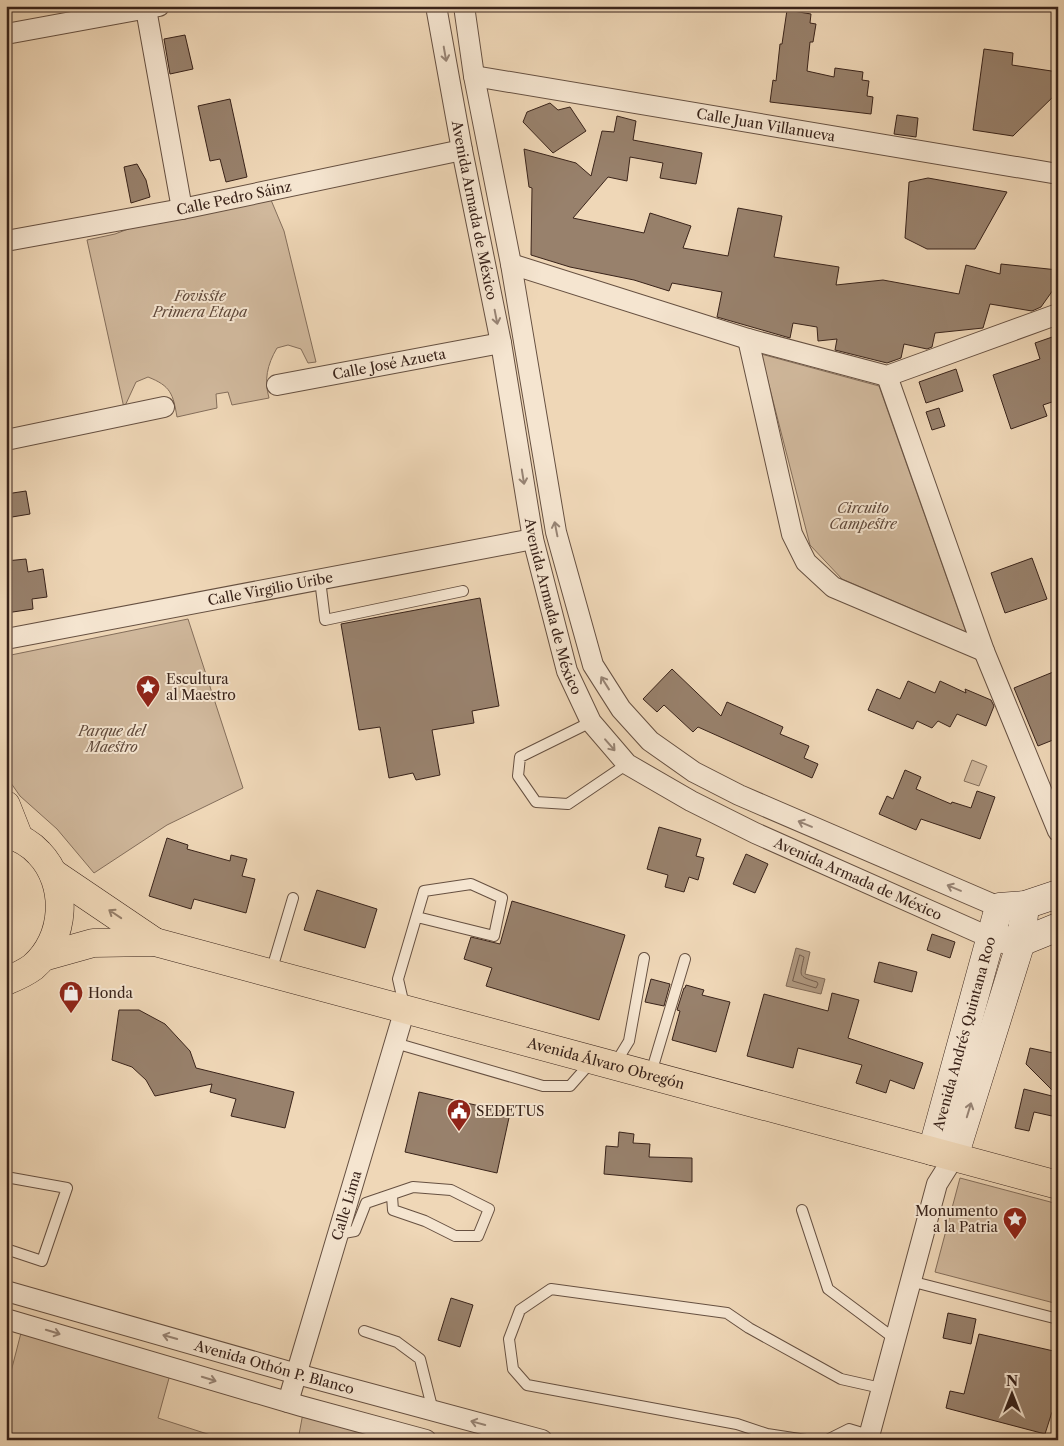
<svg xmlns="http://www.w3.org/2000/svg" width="1064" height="1446" font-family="'Libre Caslon Text',serif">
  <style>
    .green { fill: #d0b89c; stroke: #846e5b }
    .water { fill: #b19a82; stroke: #816a58 }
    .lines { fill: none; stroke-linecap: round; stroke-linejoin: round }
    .shore { stroke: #755e4e; stroke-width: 1 }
    .building { fill: #98816c; stroke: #39231a }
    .service-casing { stroke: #665041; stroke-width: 12 }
    .minor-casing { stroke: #665041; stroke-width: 22 }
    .secondary-casing { stroke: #39231a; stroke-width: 29 }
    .primary-casing { stroke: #39231a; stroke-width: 29 }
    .service { stroke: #f5e5d0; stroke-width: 10 }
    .minor { stroke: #f5e5d0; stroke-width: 20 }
    .secondary { stroke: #f5e5d0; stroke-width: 28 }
    .primary { stroke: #efd7b7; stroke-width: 28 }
    .oneway { stroke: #978475 }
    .oneway2 { stroke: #947d68 }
    .labels { text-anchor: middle; stroke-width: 4; stroke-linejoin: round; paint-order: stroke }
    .street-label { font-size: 14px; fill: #39231a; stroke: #f5e5d0 }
    .park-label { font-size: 14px; font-style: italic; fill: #5f483a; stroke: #f5e5d0 }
    .poi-label { font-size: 14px; fill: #39231a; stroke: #f5e5d0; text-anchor: start }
  </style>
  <rect width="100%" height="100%" fill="#efd7b7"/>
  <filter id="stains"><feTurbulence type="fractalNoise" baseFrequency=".004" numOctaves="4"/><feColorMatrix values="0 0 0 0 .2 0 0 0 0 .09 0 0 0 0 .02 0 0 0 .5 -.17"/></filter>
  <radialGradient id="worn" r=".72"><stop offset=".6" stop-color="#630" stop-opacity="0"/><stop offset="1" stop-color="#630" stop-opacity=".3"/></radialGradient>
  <path class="green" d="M271,200L284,231L316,362L308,363L301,349L288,345L277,348C267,365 264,380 269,398L232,405L228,392L216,394L217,408L177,417C173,394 171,386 148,377L136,382L124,408L87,240L115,234L136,226Z
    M761,354L879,386L966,632L842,579L810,545Z
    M188,619L243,788L167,825L94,873L57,829L20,796L6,776V656Z
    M972,760L987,766L979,786L964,781Z
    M960,1178L1058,1204V1304L935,1272Z
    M22,1329L171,1371L158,1418L226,1440H6V1391Z
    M303,1413L397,1440H298Z"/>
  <path class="water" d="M796,948L810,952L805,974L825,979L821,994L786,986Z"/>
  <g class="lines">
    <path class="shore" d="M800,955L804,957C800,976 797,976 817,982L818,984L816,988L793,981Z"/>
  </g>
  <path class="building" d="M787,10L811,14L810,23L816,24L813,42H810L807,71L834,77L835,68L863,72L862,80L869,81L867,96L873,97L871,114L770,102L773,80L776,81L780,44H782Z
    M185,35L193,69L170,74L164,39Z
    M984,49L1013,53L1012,65L1058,72V92L1013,136L973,130Z
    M230,99L247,177L226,182L220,159L210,161L198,106Z
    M550,103L558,110L570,107L586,131L553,153L523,122L527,112Z
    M897,115L918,118L916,137L894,134Z
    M617,116L636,121L633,140L702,153L696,184L660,178L663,163L630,157L627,181L608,177L573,218L644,233L650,213L691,226L683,248L728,256L738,208L782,216L774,257L839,267L836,285L883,280L959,294L966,265L1000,274L1001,264L1058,270V283L1041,307L1032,311L990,304L983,328L935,333L932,347L927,349L904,344L901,358L887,363L835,350L837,339L818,341L817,327L793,323L790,338L717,317L722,292L672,283L669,291L634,280L570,267L531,255L532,188L529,187L524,149L576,163L591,176L602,131L614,132Z
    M137,164L146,180L150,197L131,203L124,167Z
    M928,178L1007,192L975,249H927L905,238L909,182Z
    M1058,335V400L1043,405L1047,416L1011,429L993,375L1040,359L1035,343Z
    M956,369L963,391L926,403L919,382Z
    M939,408L945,426L932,430L926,412Z
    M26,491L30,514L6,518V494Z
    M1032,558L1047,599L1005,613L991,573Z
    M26,559L28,572L43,569L47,597L32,599L33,609L6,613V561Z
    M480,598L499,706L472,711L474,723L432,730L440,775L416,780L413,773L389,778L380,727L359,730L341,624Z
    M672,669L721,716L727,702L783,727L780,734L809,746L804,758L818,764L812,778L698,727L693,732L664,705L657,712L643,699Z
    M1058,670V738L1038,746L1014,688Z
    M908,681L935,693L940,681L966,693L965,689L991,700L994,706L986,726L957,714L950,727L938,721L932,728L917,721L913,729L868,710L877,689L900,699Z
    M905,770L921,777L916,789L951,804L952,802L971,808L977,791L995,797L980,839L921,819L916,830L879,814L887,796L893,799Z
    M659,827L701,839L696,856L704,858L698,880L689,877L684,892L665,887L668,875L647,869Z
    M167,838L188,845L187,849L230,861L231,855L247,859L242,876L255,879L246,913L194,899L191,909L149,896Z
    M746,854L768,864L755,893L733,884Z
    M317,890L377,909L365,948L304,930Z
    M512,901L625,935L599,1020L486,986L492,968L464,959L471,937L500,944Z
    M932,934L955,942L950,958L927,950Z
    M879,962L917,972L912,992L874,982Z
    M651,979L670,984L664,1006L645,1002Z
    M686,985L704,990L702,995L730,1002L716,1052L672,1040L680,1011L677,1010L684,988H685Z
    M832,993L859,1000L848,1038L923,1063L914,1089L890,1080L886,1093L856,1083L862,1065L798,1048L793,1068L747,1056L764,994L828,1011Z
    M119,1010H139L165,1024L190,1051L196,1068L294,1092L285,1128L231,1116L236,1099L210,1092L212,1084L155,1096L146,1080L132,1067L112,1060Z
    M1030,1048L1058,1054V1096L1026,1064Z
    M1024,1089L1056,1097L1052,1116L1034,1112L1029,1131L1015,1128Z
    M419,1092L510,1113L497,1173L405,1152Z
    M619,1132L634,1134L633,1143L650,1144L649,1157L692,1158V1182L604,1174L606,1146L618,1147Z
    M451,1298L473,1305L460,1347L438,1340Z
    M948,1313L976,1319L971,1344L943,1338Z
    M979,1334L1058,1352V1413L1052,1412L1045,1434L946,1408L950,1391L964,1394Z"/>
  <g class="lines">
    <defs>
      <path id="service" d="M320,580L325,620L463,591
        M591,722L520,757L518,776L536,802L568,804L627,764
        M271,972L293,898
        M404,1005L398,979L424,891L471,884L502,898L494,936L417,917
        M395,1043L543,1086H570L592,1061
        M615,1064L629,1041L644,958
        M651,1073L685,959
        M6,1177L67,1188L42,1261L6,1249
        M802,1210L828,1289L895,1339
        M338,1234L355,1231L366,1203L413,1187L451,1190L489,1209L478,1236H455L425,1221L393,1210L392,1196
        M910,1281L1058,1319
        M364,1331L397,1342L420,1359L433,1411
        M806,1440L767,1434L737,1424L527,1385L513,1369L509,1339L520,1310L551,1289L727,1313L749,1328L841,1379L881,1388
        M827,1440L849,1429L869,1435"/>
      <g id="minor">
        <path id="s1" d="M436,6L462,150L501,343L533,539L567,671L591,722L627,764L691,801L755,833L991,938"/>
        <path d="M464,6L474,76L511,264L556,532L593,665L621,709L650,741L694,772L739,795L999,907"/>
        <path d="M146,9L182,209"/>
        <path d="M6,34L159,6"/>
        <path id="s2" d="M474,76L1058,174"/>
        <path id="s3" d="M6,241L182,209L462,150"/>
        <path d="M511,264L748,339L887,376L1058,314"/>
        <path d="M748,339L792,534L806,562L833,587L984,651"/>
        <path d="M887,376L984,651L1058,831"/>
        <path id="s4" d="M277,385L501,343"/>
        <path d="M6,440L164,407"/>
        <path id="s5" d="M6,639L533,539"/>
        <path id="s6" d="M6,1291L297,1374L542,1440"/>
        <path d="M6,1319L301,1406L426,1440"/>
        <path id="s7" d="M288,1402L405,1009"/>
        <path d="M868,1440L937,1184L954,1157"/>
      </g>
      <g id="secondary">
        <path d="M1007,940L1021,942L1058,927"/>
        <path id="s8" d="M932,1151L999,907L1025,905L1058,894"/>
        <path d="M954,1157L1021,942L1025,905"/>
      </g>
      <g id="primary">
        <path d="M6,805L19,838"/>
        <path d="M6,833C18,837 30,843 39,853C69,884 66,939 33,967C25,973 16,977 6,981"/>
        <path d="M53,873L155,942"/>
        <path id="s9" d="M43,957L93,943L155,942L1058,1185"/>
      </g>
    </defs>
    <use href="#service" class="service-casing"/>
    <use href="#minor" class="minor-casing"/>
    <use href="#secondary" class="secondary-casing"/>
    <use href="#primary" class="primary-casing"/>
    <use href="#service" class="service"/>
    <use href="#minor" class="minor"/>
    <use href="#secondary" class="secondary"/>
    <use href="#primary" class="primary"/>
  </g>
  <defs><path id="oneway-shaft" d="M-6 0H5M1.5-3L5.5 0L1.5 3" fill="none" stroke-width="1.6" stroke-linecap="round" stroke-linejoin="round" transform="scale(1.25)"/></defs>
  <g class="oneway">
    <use href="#oneway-shaft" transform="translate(445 54) rotate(80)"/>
    <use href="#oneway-shaft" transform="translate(496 317) rotate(79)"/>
    <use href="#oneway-shaft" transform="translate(523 477) rotate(81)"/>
    <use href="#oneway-shaft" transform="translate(556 529) rotate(-101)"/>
    <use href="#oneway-shaft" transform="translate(605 683) rotate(-122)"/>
    <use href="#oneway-shaft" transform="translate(610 745) rotate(49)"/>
    <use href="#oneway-shaft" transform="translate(805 824) rotate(-157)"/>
    <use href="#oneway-shaft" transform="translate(954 888) rotate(-157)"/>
    <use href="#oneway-shaft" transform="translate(969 1110) rotate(-73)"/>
    <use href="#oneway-shaft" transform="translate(53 1332) rotate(17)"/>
    <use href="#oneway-shaft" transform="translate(170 1337) rotate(-164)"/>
    <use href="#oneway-shaft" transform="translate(209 1379) rotate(17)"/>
    <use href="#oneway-shaft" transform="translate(478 1423) rotate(-165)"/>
  </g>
  <use class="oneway2" href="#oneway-shaft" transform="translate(115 914) rotate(-146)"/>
  <defs>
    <symbol id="sight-pin" viewBox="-11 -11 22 30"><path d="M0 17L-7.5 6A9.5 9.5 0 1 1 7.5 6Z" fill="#8f2418" stroke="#f5e5d0"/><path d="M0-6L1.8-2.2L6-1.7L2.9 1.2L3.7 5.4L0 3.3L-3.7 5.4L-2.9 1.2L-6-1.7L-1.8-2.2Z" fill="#fff"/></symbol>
    <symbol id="shop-pin" viewBox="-11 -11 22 30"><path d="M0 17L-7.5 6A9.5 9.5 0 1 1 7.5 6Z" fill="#8f2418" stroke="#f5e5d0"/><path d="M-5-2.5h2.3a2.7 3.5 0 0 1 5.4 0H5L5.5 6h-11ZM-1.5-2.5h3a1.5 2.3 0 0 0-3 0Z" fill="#fff"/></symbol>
    <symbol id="civic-pin" viewBox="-11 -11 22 30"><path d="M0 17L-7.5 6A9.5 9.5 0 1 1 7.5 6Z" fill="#8f2418" stroke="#f5e5d0"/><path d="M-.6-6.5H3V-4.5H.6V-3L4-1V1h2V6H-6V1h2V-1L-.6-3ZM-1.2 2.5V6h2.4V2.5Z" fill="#fff"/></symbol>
  </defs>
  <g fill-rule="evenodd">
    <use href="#sight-pin" x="134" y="673" width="28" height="38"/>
    <use href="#shop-pin" x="57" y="979" width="28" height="38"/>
    <use href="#civic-pin" x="445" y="1097" width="28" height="38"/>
    <use href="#sight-pin" x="1001" y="1205" width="28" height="38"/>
  </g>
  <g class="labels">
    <g class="street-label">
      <text dy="5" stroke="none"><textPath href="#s2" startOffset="296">Calle Juan Villanueva</textPath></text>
      <text dy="5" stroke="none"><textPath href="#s3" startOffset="232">Calle Pedro Sáinz</textPath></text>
      <text dy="5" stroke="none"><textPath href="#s1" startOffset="208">Avenida Armada de México</textPath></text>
      <text dy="5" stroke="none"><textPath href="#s4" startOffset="114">Calle José Azueta</textPath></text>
      <text dy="5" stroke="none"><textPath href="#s5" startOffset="269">Calle Virgilio Uribe</textPath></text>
      <text dy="5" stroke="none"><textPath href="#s1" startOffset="612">Avenida Armada de México</textPath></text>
      <text dy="5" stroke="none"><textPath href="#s1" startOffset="1048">Avenida Armada de México</textPath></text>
      <text dy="5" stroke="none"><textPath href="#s8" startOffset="122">Avenida Andrés Quintana Roo</textPath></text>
      <text dy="5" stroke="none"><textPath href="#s9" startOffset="581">Avenida Álvaro Obregón</textPath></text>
      <text dy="5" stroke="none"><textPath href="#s7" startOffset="205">Calle Lima</textPath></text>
      <text dy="5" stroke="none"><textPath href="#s6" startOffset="279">Avenida Othón P. Blanco</textPath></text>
    </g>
    <g class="park-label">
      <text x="200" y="301">Fovisste<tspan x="200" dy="16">Primera Etapa</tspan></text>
      <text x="863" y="513">Circuito<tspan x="863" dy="16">Campestre</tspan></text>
      <text x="112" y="736">Parque del<tspan x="112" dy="16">Maestro</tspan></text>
    </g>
    <g class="poi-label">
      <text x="166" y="684">Escultura<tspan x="166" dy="16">al Maestro</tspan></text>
      <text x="88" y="998">Honda</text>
      <text x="476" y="1116">SEDETUS</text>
      <text x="998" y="1216" text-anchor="end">Monumento<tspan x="998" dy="16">a la Patria</tspan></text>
    </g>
  </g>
  <rect width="1064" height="1446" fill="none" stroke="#efd7b7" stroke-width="25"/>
  <rect x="8" y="8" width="1049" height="1431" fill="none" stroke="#39231a" stroke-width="2.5"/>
  <rect x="12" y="12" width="1039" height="1421" fill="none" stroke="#39231a"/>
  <g transform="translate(1012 1394)" stroke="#f5e5d0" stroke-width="4" paint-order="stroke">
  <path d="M0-4L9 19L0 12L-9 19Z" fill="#39231a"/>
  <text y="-8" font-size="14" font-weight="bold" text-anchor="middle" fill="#39231a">N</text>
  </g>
  <rect width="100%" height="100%" filter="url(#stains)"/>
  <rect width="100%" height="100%" fill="url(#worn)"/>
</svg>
